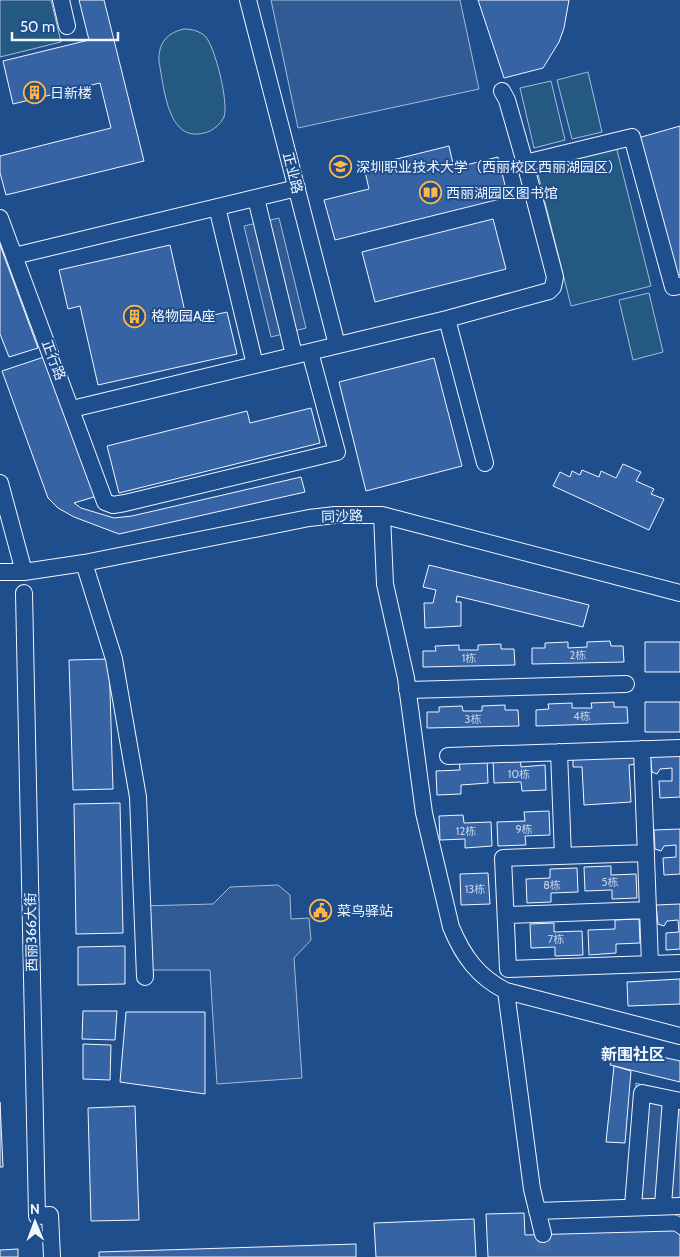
<svg xmlns="http://www.w3.org/2000/svg" width="680" height="1257" font-family="Cabin,'Noto Sans SC',sans-serif">
  <style>
    .green { fill: #245a82; stroke: #a8bbd7 }
    .parking { fill: #305b95; stroke: #a8bbd7 }
    .building { fill: #3563a3; stroke: #f2f6ff }
    .lines { fill: none; stroke-linecap: round; stroke-linejoin: round }
    .minor-tunnel { stroke: #3f679d; stroke-width: 16; stroke-dasharray: 16 8; stroke-linecap: butt }
    .minor-casing { stroke: #f2f6ff; stroke-width: 18 }
    .minor { stroke: #1f4e8c; stroke-width: 16 }
    .labels { text-anchor: middle; stroke-width: 4; stroke-linejoin: round; paint-order: stroke }
    .number-label { font-size: 11px; fill: #c3d1e8 }
    .poi-label { font-size: 14px; fill: #f2f6ff; stroke: #1f4e8c; text-anchor: start }
    .street-label { font-size: 14px; fill: #f2f6ff; stroke: #1f4e8c }
    .quarter-label { font-size: 16px; font-weight: bold; fill: #f2f6ff; stroke: #1f4e8c }
  </style>
  <rect width="100%" height="100%" fill="#1f4e8c"/>
  <path class="green" d="M0,0H51L61,42L0,57Z
    M184,29C192,29 199,31 205,36C215,46 229,103 224,117C220,125 213,131 204,133C167,143 164,86 159,62C158,44 166,33 184,29Z
    M588,72L602,132L572,139L557,80Z
    M551,81L565,140L534,148L520,88Z
    M616,146L651,286L571,306L536,166Z
    M649,293L663,352L633,360L619,300Z"/>
  <path class="parking" d="M271,0H460L479,89L298,128Z
    M279,218L306,328L271,337L244,226Z
    M278,885L290,895L291,919L309,918L311,940L294,958L302,1078L217,1084L210,970H145L142,906L213,904L230,887Z
    M636,1083L680,1097V1217L667,1211H630Z"/>
  <path class="building" d="M79,0H104L144,161L6,195L0,173V156L111,128L100,83L13,104L3,61L89,40Z
    M478,0H569L564,28L559,42L543,68L504,78Z
    M680,126V275L677,276L638,138Z
    M449,146L454,168L498,157L508,197L335,240L324,200L369,189L364,167Z
    M493,219L506,269L375,302L362,252Z
    M0,245L38,348L9,357L0,334Z
    M170,245L187,321L227,312L237,354L98,385L80,306L68,309L59,270Z
    M47,356L97,496L74,503L81,508L114,518L132,516L301,477L305,492L119,534L74,517L58,508L48,498L2,371Z
    M434,358L462,466L366,491L339,382Z
    M311,408L320,443L119,493L107,446L247,411L250,423Z
    M623,464L641,472L636,481L654,489L651,494L664,499L649,530L553,486L560,472L570,477L572,471L580,475L582,470L599,477L601,471L616,478Z
    M429,565L589,605L583,627L457,596L456,602H461V626L425,628L424,603H433L436,590L423,587Z
    M610,641L611,646H623L624,662L532,664V648H545V643L568,642V648L587,647V642Z
    M645,642H680V672H645Z
    M501,644V649H514L515,665L423,667V651H436L435,646L459,645V650H478V645Z
    M109,659L113,789L73,790L69,660Z
    M614,702V707H627L628,723L536,726V710L549,709L548,704L572,703V708H592L591,703Z
    M645,702H680V732H645Z
    M505,705V710H518L519,726L427,728V712H439V707L462,706L463,711H482V706Z
    M680,752V797L660,798L659,781H672V768L660,769L657,774L652,772L650,753Z
    M637,753V764L629,765L631,802L584,805L582,767H573V756Z
    M520,758L521,767L545,765L546,790L522,791L521,782L494,783L493,759Z
    M487,759L488,783L461,785V794L437,795L436,771L460,770L459,761Z
    M120,803L123,933L76,934L74,804Z
    M549,811L550,835L525,836L526,845L498,846L497,822L525,821L524,812Z
    M463,815L464,823L491,822L492,846L465,848V839L440,840L439,816Z
    M680,829V874L664,875L663,858L676,857V845L664,846L661,851L655,849L654,830Z
    M611,866V875L636,874L637,898L612,899V890L585,891L584,867Z
    M577,868L578,892L551,893V902L527,903L526,879L550,878V869Z
    M488,873L490,904L461,905L460,874Z
    M680,904V949L666,950V933L679,932L678,920L667,921L664,926L658,924L656,905Z
    M639,919L640,943L616,944V953L589,955L588,930L615,929V920Z
    M554,923V932L582,931L583,955L555,956V947L531,948L530,924Z
    M125,946V984L78,985V947Z
    M680,979V1004L628,1006L627,982Z
    M83,1011H117L115,1040L82,1039Z
    M126,1012H205V1094L120,1082Z
    M83,1044L111,1045L110,1080L83,1079Z
    M615,1046L680,1061V1082L610,1065Z
    M614,1066L631,1071L625,1143L606,1142Z
    M0,1102L3,1167H0Z
    M135,1106L139,1220L91,1221L88,1108Z
    M524,1213L525,1235L674,1231L680,1235V1257H488L486,1214Z
    M474,1219L476,1257H376L374,1223Z
    M356,1244V1257H99V1252Z
    M18,1249V1257H0V1250Z"/>
  <g class="lines">
    <path class="minor-tunnel" d="M543,1234V1257"/>
    <defs>
      <path id="minor" d="M61,0L67,26
        M248,0L337,345
        M502,91L507,100L525,163
        M256,198L294,355
        M217,207L255,365
        M0,218L105,502L113,505L125,503L337,452L310,352
        M14,256L297,188
        M447,319L485,463
        M72,409L447,319L549,291L553,287L555,277L525,163L632,137L673,287L680,286
        M0,483L24,572
        M382,515L385,584L406,678L424,813L451,927C463,956 478,977 506,991L680,1036
        M84,563L114,659L138,797L145,977
        M0,572H24L84,563L309,518L335,515H382L680,593
        M24,593L37,1216L50,1215L52,1257
        M407,690L626,684
        M642,749L650,964
        M559,752L563,856
        M448,756L680,748
        M646,853L503,858L508,969L680,963
        M506,915L648,910
        M506,991L532,1189L543,1234
        M663,1205L671,1099
        M633,1206L642,1093L680,1101
        M537,1211L680,1206"/>
    </defs>
    <use href="#minor" class="minor-casing"/>
    <use href="#minor" class="minor"/>
  </g>
  <defs>
    <symbol id="building-ring" viewBox="-11 -11 22 22"><circle r="9.5" fill="#1f4e8c" stroke="#ffb74d" stroke-width="1.5"/><path d="M-4-6H4V6H1V3H-1V6H-4ZM-2.5-4.3h1.7v1.8h-1.7ZM.8-4.3h1.7v1.8H.8ZM-2.5-1h1.7V.8h-1.7ZM.8-1h1.7V.8H.8Z" fill="#ffb74d"/></symbol>
    <symbol id="university-ring" viewBox="-11 -11 22 22"><circle r="9.5" fill="#1f4e8c" stroke="#ffb74d" stroke-width="1.5"/><path d="M0-5L7-2L0 1L-7-2ZM-4 1L0 2.5L4 1V4Q0 6-4 4Z" fill="#ffb74d"/></symbol>
    <symbol id="library-ring" viewBox="-11 -11 22 22"><circle r="9.5" fill="#1f4e8c" stroke="#ffb74d" stroke-width="1.5"/><path d="M-6-4Q-3-5.5-.7-3.5V5Q-3 3-6 4ZM6-4Q3-5.5 .7-3.5V5Q3 3 6 4Z" fill="#ffb74d"/></symbol>
    <symbol id="civic-ring" viewBox="-11 -11 22 22"><circle r="9.5" fill="#1f4e8c" stroke="#ffb74d" stroke-width="1.5"/><path d="M-.6-6.5H3V-4.5H.6V-3L4-1V1h2V6H-6V1h2V-1L-.6-3ZM-1.2 2.5V6h2.4V2.5Z" fill="#ffb74d"/></symbol>
  </defs>
  <g fill-rule="evenodd">
    <use href="#building-ring" x="22" y="80" width="25" height="25"/>
    <use href="#university-ring" x="328" y="154" width="25" height="25"/>
    <use href="#library-ring" x="418" y="180" width="25" height="25"/>
    <use href="#building-ring" x="122" y="304" width="25" height="25"/>
    <use href="#civic-ring" x="308" y="898" width="25" height="25"/>
  </g>
  <g class="labels">
    <g class="number-label">
      <text x="578" y="659">2栋</text>
      <text x="469" y="662">1栋</text>
      <text x="582" y="720">4栋</text>
      <text x="473" y="723">3栋</text>
      <text x="519" y="778">10栋</text>
      <text x="524" y="833">9栋</text>
      <text x="466" y="835">12栋</text>
      <text x="610" y="886">5栋</text>
      <text x="552" y="889">8栋</text>
      <text x="475" y="893">13栋</text>
      <text x="556" y="943">7栋</text>
    </g>
    <g class="poi-label">
      <text x="50" y="98">日新楼</text>
      <text x="356" y="172">深圳职业技术大学（西丽校区西丽湖园区）</text>
      <text x="446" y="198">西丽湖园区图书馆</text>
      <text x="151" y="321">格物园A座</text>
      <text x="337" y="916">菜鸟驿站</text>
    </g>
    <g class="street-label">
      <text transform="translate(293 173) rotate(76)" y="5">正业路</text>
      <text transform="translate(54 360) rotate(69)" y="5">正行路</text>
      <text transform="translate(342 516) rotate(-2)" y="5">同沙路</text>
      <text transform="translate(31 932) rotate(-91)" y="5">西丽366大街</text>
    </g>
    <g class="quarter-label">
      <text x="633" y="1060">新围社区</text>
    </g>
  </g>
  <g transform="translate(35 1222) rotate(359)" stroke="#1f4e8c" stroke-width="4" paint-order="stroke">
  <path d="M0-4L9 19L0 12L-9 19Z" fill="#f2f6ff"/>
  <text y="-8" font-size="14" font-weight="bold" text-anchor="middle" fill="#f2f6ff">N</text>
  </g>
  <path d="M12 32v8h106v-8" fill="none" stroke="#f2f6ff" stroke-width="2.5"/>
  <text x="20" y="32" font-size="15" fill="#f2f6ff" stroke="#1f4e8c" stroke-width="4" paint-order="stroke">50 m</text>
</svg>
